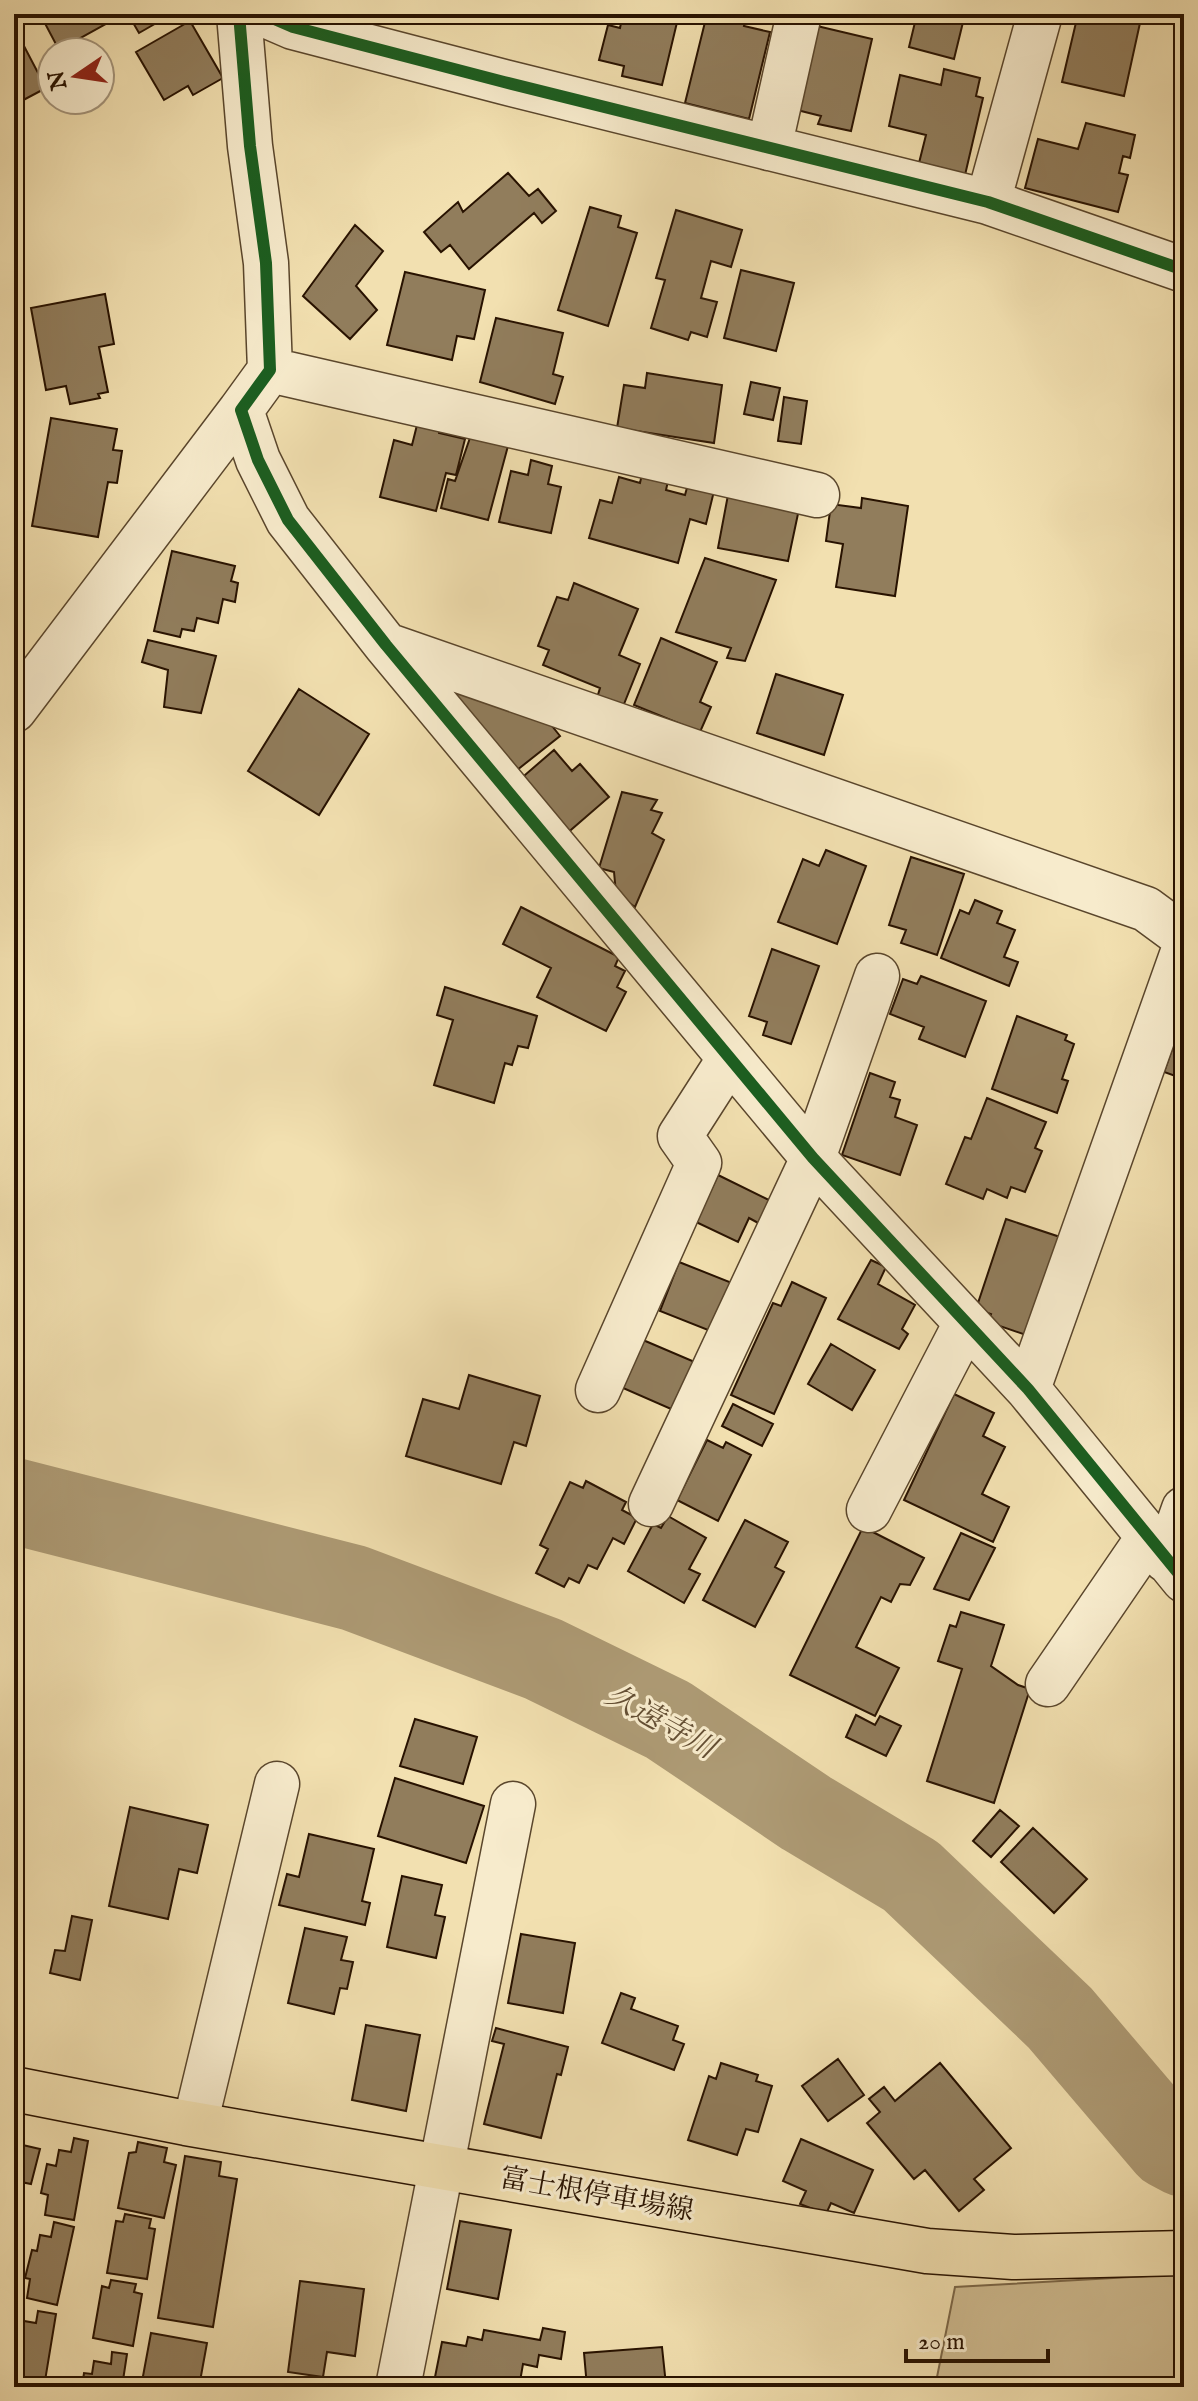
<svg xmlns="http://www.w3.org/2000/svg" width="1198" height="2401" font-family="'IM FELL English','Noto Serif JP',serif">
  <style>
    .green { fill: #d0bd92; stroke: #7c6849; stroke-width: 2 }
    .lines { fill: none; stroke-linecap: round; stroke-linejoin: round }
    .river { stroke: #ad9a74; stroke-width: 86 }
    .building { fill: #917d5c; stroke: #281200; stroke-width: 2 }
    .minor-casing { stroke: #5a462c; stroke-width: 47 }
    .major-casing { stroke: #281200; stroke-width: 47 }
    .minor { stroke: #f7ebcc; stroke-width: 44 }
    .major { stroke: #f2e0b0; stroke-width: 44 }
    .cycleway-casing { stroke: #f7ebcc; stroke-width: 17 }
    .cycleway { stroke: #1b5e20; stroke-width: 12 }
    .labels { text-anchor: middle; stroke-width: 6; stroke-linejoin: round; paint-order: stroke }
    .street-label { font-size: 28px; fill: #281200; stroke: #f7ebcc }
    .water-label { font-size: 30px; font-style: italic; fill: #644f34; stroke: #f7ebcc }
  </style>
  <rect width="100%" height="100%" fill="#f2e0b0"/>
  <filter id="stains"><feTurbulence type="fractalNoise" baseFrequency=".0025" numOctaves="4"/><feColorMatrix values="0 0 0 0 .2 0 0 0 0 .09 0 0 0 0 .02 0 0 0 .5 -.17"/></filter>
  <radialGradient id="worn" r=".72"><stop offset=".6" stop-color="#630" stop-opacity="0"/><stop offset="1" stop-color="#630" stop-opacity=".3"/></radialGradient>
  <path class="green" d="M1184,2274V2387H935L955,2287Z"/>
  <g class="lines">
    <path class="river" d="M14,1501L354,1588L543,1659L668,1720L806,1813L911,1876L1060,2018L1169,2146L1184,2154"/>
  </g>
  <path class="building" d="M40,14H100L106,24L59,50Z
    M128,14H172L139,33Z
    M623,14H679L662,85L622,76L624,66L599,60L608,25L620,28Z
    M707,14H747L744,26L770,32L749,119L685,103Z
    M917,14H965L954,59L909,47Z
    M1078,14H1102L1140,23L1124,96L1062,82Z
    M190,21L223,78L193,95L188,86L164,100L136,52Z
    M817,26L872,39L851,131L818,124L821,116L797,110Z
    M14,27L46,88L14,105Z
    M944,69L980,78L976,96L983,98L965,175L919,163L926,135L889,126L900,75L941,85Z
    M1086,123L1135,135L1130,158L1123,156L1119,173L1128,175L1118,212L1025,188L1038,139L1078,149Z
    M508,173L529,196L538,189L556,211L542,223L534,213L469,269L450,245L441,252L424,232L458,202L463,212Z
    M590,207L621,216L618,227L637,233L608,326L558,310Z
    M676,210L742,230L731,267L711,261L701,298L717,302L707,337L691,332L688,340L651,328L665,280L656,278Z
    M355,225L383,251L356,286L377,310L350,339L303,296Z
    M741,270L794,283L776,351L724,338Z
    M405,272L485,290L474,339L457,336L452,360L387,345Z
    M105,294L114,344L99,347L108,392L98,394L100,398L70,404L66,386L46,390L31,308Z
    M496,318L563,333L553,374L563,377L555,404L480,382Z
    M647,373L722,385L714,443L617,428L624,385L645,388Z
    M751,382L780,388L773,420L744,414Z
    M784,397L807,401L801,444L778,441Z
    M51,418L117,429L113,450L122,451L117,483L108,482L98,537L32,526Z
    M418,421L439,427V433L465,439L456,475L446,473L436,511L380,497L394,440L412,445Z
    M471,435L508,446L488,520L441,508L448,479L455,481Z
    M531,460L552,466L548,484L561,487L551,533L499,522L511,471L528,475Z
    M642,474L668,481L666,490L685,495L688,484L714,491L706,524L690,519L678,563L589,538L600,500L612,503L619,477L640,483Z
    M728,495L799,509L788,561L718,548Z
    M862,498L908,506L895,596L836,587L843,544L826,541L831,504L861,508Z
    M172,551L235,566L231,581L238,583L235,602L223,599L218,623L197,618L194,631L182,629L180,637L154,631Z
    M705,558L776,580L745,661L727,658L731,648L676,632Z
    M574,583L638,609L619,655L640,664L622,709L597,698L600,688L543,665L549,650L538,646L557,597L568,600Z
    M661,638L717,662L700,702L711,707L700,732L634,705Z
    M148,640L216,656L201,713L164,707L168,670L142,662Z
    M776,674L843,695L824,755L757,733Z
    M472,675L536,706L560,736L507,778L440,692Z
    M299,689L369,734L319,815L248,771Z
    M554,750L572,771L580,764L609,797L565,835L518,781Z
    M622,792L657,800L651,810L662,813L652,833L664,840L635,907L616,893L614,872L599,868Z
    M826,850L866,866L837,944L778,922L803,859L819,866Z
    M911,857L964,874L937,955L901,943L906,930L889,925Z
    M975,900L1002,911L997,923L1015,930L1004,957L1018,962L1009,986L941,958L960,910L969,914Z
    M521,907L619,957L615,966L625,971L617,987L626,992L606,1031L537,997L551,968L503,944Z
    M772,949L819,966L791,1044L763,1035L767,1022L749,1016Z
    M921,976L986,1001L965,1057L919,1039L924,1027L890,1014L903,979L917,984Z
    M445,987L537,1016L528,1048L518,1046L512,1065L505,1063L494,1103L434,1085L453,1020L437,1015Z
    M1184,1015V1079L1164,1072Z
    M1017,1016L1067,1035L1065,1040L1074,1044L1062,1079L1068,1081L1057,1113L992,1089Z
    M870,1073L895,1082L890,1097L900,1100L895,1117L917,1125L900,1175L842,1155Z
    M987,1098L1046,1122L1035,1148L1042,1151L1025,1192L1011,1187L1007,1198L987,1189L983,1199L946,1184L965,1137L971,1139Z
    M718,1175L773,1202L762,1225L749,1218L738,1242L696,1222Z
    M1006,1219L1063,1238L1029,1336L988,1322L991,1314L976,1309Z
    M871,1260L886,1267L878,1284L915,1305L902,1329L908,1334L899,1349L838,1319Z
    M679,1262L732,1283L713,1332L660,1311Z
    M792,1282L826,1298L774,1414L731,1395L773,1303L781,1306Z
    M643,1340L697,1363L671,1409L623,1388Z
    M831,1344L875,1370L852,1410L808,1384Z
    M469,1375L540,1396L526,1446L514,1442L501,1484L406,1456L423,1399L459,1409Z
    M954,1394L994,1413L983,1436L1005,1447L982,1494L1009,1507L993,1542L904,1500Z
    M733,1404L773,1424L762,1446L722,1426Z
    M707,1440L723,1448L726,1442L751,1455L718,1521L677,1500Z
    M586,1481L626,1502L622,1510L637,1518L624,1544L613,1538L597,1569L588,1565L579,1583L569,1578L564,1587L536,1573L548,1549L540,1545L570,1482L583,1488Z
    M668,1516L706,1538L689,1569L700,1574L684,1603L628,1571L653,1524L661,1528Z
    M745,1520L788,1542L775,1567L784,1572L755,1627L703,1600Z
    M863,1527L924,1558L910,1585L900,1584L891,1602L881,1597L856,1647L899,1668L875,1716L790,1675Z
    M961,1533L995,1548L969,1600L934,1589Z
    M961,1612L1004,1625L991,1666L1018,1685L1030,1689L994,1803L927,1781L962,1669L938,1661L950,1625L956,1627Z
    M856,1715L875,1725L880,1716L901,1726L886,1756L846,1737Z
    M415,1719L477,1737L463,1784L400,1766Z
    M395,1778L484,1806L466,1863L378,1836Z
    M130,1807L208,1825L197,1873L179,1869L168,1919L109,1906Z
    M1000,1810L1019,1826L991,1857L973,1841Z
    M1033,1828L1087,1879L1054,1913L1001,1862Z
    M309,1834L374,1849L362,1901L370,1903L365,1925L279,1905L287,1874L299,1877Z
    M402,1876L442,1885L435,1915L445,1917L436,1958L387,1947Z
    M72,1916L92,1920L80,1980L50,1973L55,1950L65,1951Z
    M305,1928L347,1937L341,1960L353,1962L347,1989L340,1988L334,2014L288,2003Z
    M521,1934L575,1943L563,2013L508,2003Z
    M14,1990L23,1991L15,2039L14,2038Z
    M621,1993L635,1998L631,2009L678,2026L673,2040L684,2044L674,2070L602,2043Z
    M366,2025L420,2035L406,2111L352,2100Z
    M496,2028L568,2047L561,2075L557,2074L541,2138L484,2124L504,2044L492,2041Z
    M838,2059L864,2095L828,2121L802,2086Z
    M721,2063L758,2075L756,2081L772,2086L758,2132L746,2129L737,2155L688,2140L709,2076L716,2079Z
    M940,2063L1011,2148L974,2179L984,2190L959,2211L925,2170L914,2179L867,2123L880,2112L869,2099L884,2087L895,2101Z
    M74,2138L88,2141L74,2220L45,2215L48,2195L41,2193L47,2164L56,2166L59,2150L71,2152Z
    M801,2139L873,2170L854,2213L831,2203L826,2214L800,2204L806,2191L783,2181Z
    M138,2142L167,2148L164,2162L176,2165L164,2218L118,2208L129,2153L136,2152Z
    M14,2143L40,2149L31,2184L16,2181L14,2188Z
    M185,2156L221,2162L219,2176L237,2179L213,2327L158,2318Z
    M125,2214L151,2219L149,2228L155,2229L147,2279L107,2273L116,2221L123,2222Z
    M460,2221L511,2230L498,2299L447,2289Z
    M54,2222L74,2227L57,2305L27,2298L30,2279L25,2278L32,2250L37,2251L40,2235L51,2237Z
    M111,2280L136,2284L134,2292L142,2294L133,2346L93,2338L102,2286L109,2288Z
    M300,2281L364,2289L355,2356L327,2352L323,2377L288,2372Z
    M38,2311L56,2314L44,2387L14,2383V2332H17L18,2320L36,2323Z
    M543,2328L565,2332L561,2359L539,2355L537,2367L523,2364L519,2387H433L442,2342L466,2346L468,2337L482,2340L484,2330L540,2340Z
    M151,2333L207,2343L199,2387H141Z
    M662,2347L666,2385L654,2387H587L584,2353Z
    M112,2352L127,2354L122,2387H82L84,2373L92,2374L94,2361L111,2364Z"/>
  <g class="lines">
    <defs>
      <path id="minor" d="M239,14L250,146L266,263L270,370L241,410L258,460L288,520L386,645L813,1158L1028,1389L1184,1580
        M263,14L293,27L504,82L988,202L1184,270
        M769,148L799,14
        M988,202L1040,14
        M270,370L817,495
        M386,645L1146,909L1184,937
        M14,710L241,410
        M1028,1389L1184,949
        M598,1390L699,1163L680,1136L730,1058
        M651,1504L813,1158L877,976
        M869,1510L966,1323
        M1166,1560L1184,1509
        M1048,1684L1148,1538
        M195,2124L277,1784
        M398,2387L513,1804"/>
      <path id="major" d="M14,2089L186,2123L927,2251L1013,2257L1184,2253"/>
    </defs>
    <use href="#minor" class="minor-casing"/>
    <use href="#major" class="major-casing"/>
    <use href="#minor" class="minor"/>
    <use href="#major" class="major"/>
    <defs>
      <path id="cycleway" d="M239,14L250,146L266,263L270,370L241,410L258,460L288,520L386,645L813,1158L1028,1389L1184,1580
        M263,14L293,27L504,82L988,202L1184,270"/>
    </defs>
    <use href="#cycleway" class="cycleway-casing"/>
    <use href="#cycleway" class="cycleway"/>
  </g>
  <g class="labels">
    <g class="street-label">
      <text transform="translate(597 2193) rotate(10)" y="10">富士根停車場線</text>
    </g>
    <g class="water-label">
      <text transform="translate(661 1721) rotate(29)" y="10">久遠寺川</text>
    </g>
  </g>
  <rect width="1198" height="2401" fill="none" stroke="#f2e0b0" stroke-width="48"/>
  <rect x="16" y="16" width="1166" height="2369" fill="none" stroke="#281200" stroke-width="4"/>
  <rect x="24" y="24" width="1150" height="2353" fill="none" stroke="#281200" stroke-width="2"/>
  <g transform="translate(76 76) rotate(257)"><circle r="38" fill="#f7ebcc" stroke="#a4947a" stroke-width="2"/>
  <path d="M0-6L14 30L0 20L-14 30Z" fill="#8f2418"/>
  <text y="-12" font-size="22" font-weight="bold" text-anchor="middle" fill="#281200">N</text>
  </g>
  <path d="M906 2349v12h142v-12" fill="none" stroke="#281200" stroke-width="4"/>
  <text x="918" y="2349" font-size="24" fill="#281200" stroke="#f7ebcc" stroke-width="6" paint-order="stroke">20 m</text>
  <rect width="100%" height="100%" filter="url(#stains)"/>
  <rect width="100%" height="100%" fill="url(#worn)"/>
</svg>
